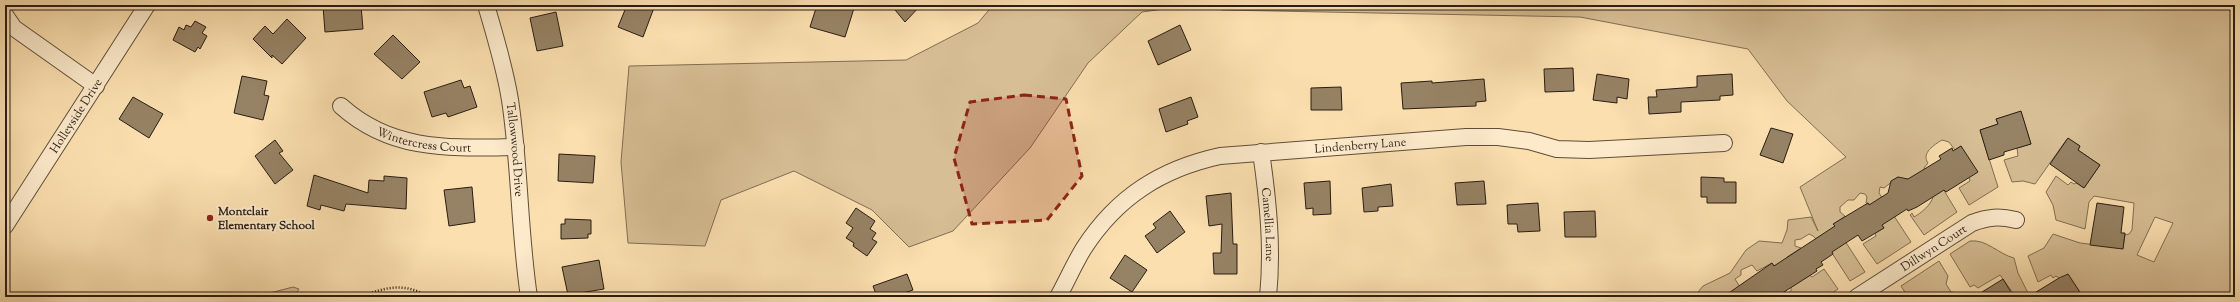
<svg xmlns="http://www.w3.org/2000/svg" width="2240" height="302" font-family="'Sorts Mill Goudy',serif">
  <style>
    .green { fill: #d7be94; stroke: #806e54; fill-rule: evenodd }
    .building { fill: #968264; stroke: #291d13 }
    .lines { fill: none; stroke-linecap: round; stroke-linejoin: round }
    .minor-casing { stroke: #5e4e3a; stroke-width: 18 }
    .path { stroke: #291d13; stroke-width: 2.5; stroke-dasharray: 1 2; stroke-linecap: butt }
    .minor { stroke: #fceacb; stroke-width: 16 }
    .marked { fill: #8f2418; fill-opacity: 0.2; stroke: #8f2418; stroke-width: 3; stroke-dasharray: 8 5; stroke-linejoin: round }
    .poi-dot { fill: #8f2418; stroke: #fceacb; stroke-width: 1.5 }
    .labels { text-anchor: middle; stroke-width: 3.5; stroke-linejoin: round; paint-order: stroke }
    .street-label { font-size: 12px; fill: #291d13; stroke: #fceacb }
    .poi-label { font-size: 12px; font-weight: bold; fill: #291d13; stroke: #fceacb; text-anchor: start }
  </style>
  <rect width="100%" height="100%" fill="#fbdfaf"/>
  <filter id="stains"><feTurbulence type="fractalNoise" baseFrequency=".005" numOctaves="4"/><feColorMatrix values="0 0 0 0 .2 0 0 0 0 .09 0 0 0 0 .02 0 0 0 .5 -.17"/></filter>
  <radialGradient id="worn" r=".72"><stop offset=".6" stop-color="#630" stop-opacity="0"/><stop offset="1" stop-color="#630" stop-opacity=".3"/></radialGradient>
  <path class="green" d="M993,5H2233L2235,7V297H2080L2082,295L2068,274L2060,279L2056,276L2053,278L2051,275L2038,282L2028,256L2044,248L2053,234L2080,243L2123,248L2125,235L2129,234L2132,230L2134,203L2094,196L2089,202L2085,229L2056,220L2053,205L2046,192L2056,176L2068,185L2071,182L2074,184L2076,183L2084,188L2100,165L2078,150L2080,146L2067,139L2035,184L2023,181L2012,182L2004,160L2018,156L2017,148L2031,144L2021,112L1996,119L1998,124L1980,130L1998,187L1969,205L1959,188L1970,181L1961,146L1955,150L1949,142L1942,140C1934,145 1921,153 1928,163L1924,168L1927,172L1931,169L1957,212L1924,235L1910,215L1912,213L1914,217C1921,213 1931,205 1933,197L1898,177L1884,188L1880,187L1879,193L1911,242L1877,264L1863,244L1876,236L1875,233L1884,228L1868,203H1866L1867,197L1865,194L1860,193L1854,200H1848L1840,207V212L1845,216L1834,224L1865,272L1850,281L1821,236L1816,239L1813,236L1809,234L1801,239L1795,240V246L1801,248L1787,257L1812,277L1824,269L1838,289L1826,297H1787L1786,294L1791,291V287L1787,286L1772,263L1757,271L1752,265L1741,270V275L1735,279L1746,297H1722L1720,294L1713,297L1711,293L1706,297H1694L1703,286L1730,273L1746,250L1759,241L1782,243L1787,230L1788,220L1811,217L1818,231L1800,187L1846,157L1787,101L1748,49L1580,17L1223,10L1193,5L1142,12L1088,63L1030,148L953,231L909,247L872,210L794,171L721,200L705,246L628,243L621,162L629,66L906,60L978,23ZM2155,217L2173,223L2154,262L2137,255Z
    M1970,241C1987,239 1998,254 2014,258L2018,273L2030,297H2016L2000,275L1978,288L1974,285L1970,287L1950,254Z
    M1939,261L1948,276L1946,284L1951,292L1959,293L1961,297H1943L1941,293L1935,297H1926L1924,295L1920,297H1908L1901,286Z
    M293,287L299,289L294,297H247V295H262Z"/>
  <path class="building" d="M361,5L363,29L325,32L323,6Z
    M627,5H655L643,37L618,27Z
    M817,5H855L845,37L810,27Z
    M891,5H921L905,22Z
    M556,12L563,46L537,51L530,18Z
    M287,19L306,38L282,64L272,55V58L253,39L265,26L273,34Z
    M195,21L206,27L202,33L207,36L200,49L198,47L195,52L173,40L179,27L184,30L186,25L191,27Z
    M1180,25L1191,50L1158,65L1148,41Z
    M393,35L420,62L402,79L374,54Z
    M1573,68L1574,91L1545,92L1544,69Z
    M1597,74L1629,79L1627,99L1617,97V103L1593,100Z
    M1732,74L1733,95L1720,96V100L1681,102V112L1649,114L1648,97H1657L1656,90L1697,87V76Z
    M242,76L267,81L264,95L269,96L263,120L234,113Z
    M1484,79L1486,101L1476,102V106L1403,109L1401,83L1432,81V83Z
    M461,80L464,88L470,86L477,107L448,117L446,113L432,117L424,92Z
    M1341,87L1342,110H1311V88Z
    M133,97L163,114L149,138L119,119Z
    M1191,97L1198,117L1187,121L1188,124L1166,132L1159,109Z
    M2021,111L2031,144L2004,152V155L1989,160L1980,130L1998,124L1996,119Z
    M1771,128L1793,134L1783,163L1760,155Z
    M2068,138L2080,146L2078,150L2100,165L2084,188L2050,164Z
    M275,140L283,151L279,153L293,170L275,184L255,156Z
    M1961,146L1978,172L1946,192L1944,190L1917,207L1908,211L1907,209L1882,225L1884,228L1862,241L1858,235L1832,252L1833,254L1821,262L1823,265L1816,269L1817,271L1776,297H1723L1772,263L1774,266L1835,226L1833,224L1868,203L1869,205L1888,193L1891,181L1898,177L1908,179L1941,159L1939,156L1952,148L1953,151Z
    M559,154L595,156L593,183L558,181Z
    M314,175L368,193L369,180L384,181V176L407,178L406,209L346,204L344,211L321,205L320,210L307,206Z
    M1701,177L1724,178V182H1736V203H1707V197H1701Z
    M1330,181L1331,214L1313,215V208L1306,209L1304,183Z
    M1484,181L1486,204L1457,205L1455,183Z
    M1391,184L1393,206L1378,207V211L1364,212L1362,188Z
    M472,187L475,222L449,226L444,190Z
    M1231,193L1233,244H1237V274H1214L1213,253H1221L1222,224L1209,226L1206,196Z
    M1538,203L1540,231L1518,232L1517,224H1508L1507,205Z
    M2097,203L2124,207L2121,233H2125L2123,249L2090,245Z
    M856,208L875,221L870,229L876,233L872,239L877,242L867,256L853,246L854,243L846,238L853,228L846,223Z
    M1170,211L1185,232L1157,253L1145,236L1156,228L1153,224Z
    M1595,211L1596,237H1565L1564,212Z
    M565,219L591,220V234H588V238L561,239V224H565Z
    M1125,255L1147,270L1132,292L1110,278Z
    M599,260L604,289L568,295L562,267Z
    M907,274L913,290L904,293L905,297H877L873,286Z
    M2068,274L2083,297H2028L2059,278Z
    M2003,279L2014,297H1974Z"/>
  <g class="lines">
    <defs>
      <g id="minor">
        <path id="s1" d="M486,5C495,36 505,68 510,100C520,165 519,231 529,297"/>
        <path d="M5,15L14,28L96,86"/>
        <path id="s2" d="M341,106C392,152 451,148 516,147"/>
        <path id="s3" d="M1261,152C1268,200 1273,248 1268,297"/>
        <path id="s4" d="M5,226L147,5"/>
        <path id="s5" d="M1058,297C1067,281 1074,264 1084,248C1117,197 1161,169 1220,156L1466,137H1498L1529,141L1557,149L1589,150L1724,143"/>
        <path id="s6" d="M1857,297L1972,223C1988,217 1999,216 2016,220"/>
      </g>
    </defs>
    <use href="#minor" class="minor-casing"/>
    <path class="path" d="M361,297C384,287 406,282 428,297"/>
    <use href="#minor" class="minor"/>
  </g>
  <path class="marked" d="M1024,95L1066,99L1082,176L1047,220L972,224L954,158L970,102Z"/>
  <circle class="poi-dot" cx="210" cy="218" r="4"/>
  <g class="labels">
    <g class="street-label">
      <text dy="4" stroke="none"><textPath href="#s4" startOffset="131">Holleyside Drive</textPath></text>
      <text dy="4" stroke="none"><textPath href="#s2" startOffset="92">Wintercress Court</textPath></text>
      <text dy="4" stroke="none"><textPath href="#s5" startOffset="365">Lindenberry Lane</textPath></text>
      <text dy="4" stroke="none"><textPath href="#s1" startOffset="148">Tallowwood Drive</textPath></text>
      <text dy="4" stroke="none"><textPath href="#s3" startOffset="73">Camellia Lane</textPath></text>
      <text dy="4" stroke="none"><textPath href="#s6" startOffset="91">Dillwyn Court</textPath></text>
    </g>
    <g class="poi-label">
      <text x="218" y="215">Montclair<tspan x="218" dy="14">Elementary School</tspan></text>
    </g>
  </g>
  <rect width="2240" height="302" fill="none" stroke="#fbdfaf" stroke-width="20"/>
  <rect x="6" y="6" width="2228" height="290" fill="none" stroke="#291d13" stroke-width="2"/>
  <rect x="10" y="10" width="2220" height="282" fill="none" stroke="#291d13"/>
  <rect width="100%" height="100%" filter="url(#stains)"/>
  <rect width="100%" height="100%" fill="url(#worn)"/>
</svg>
